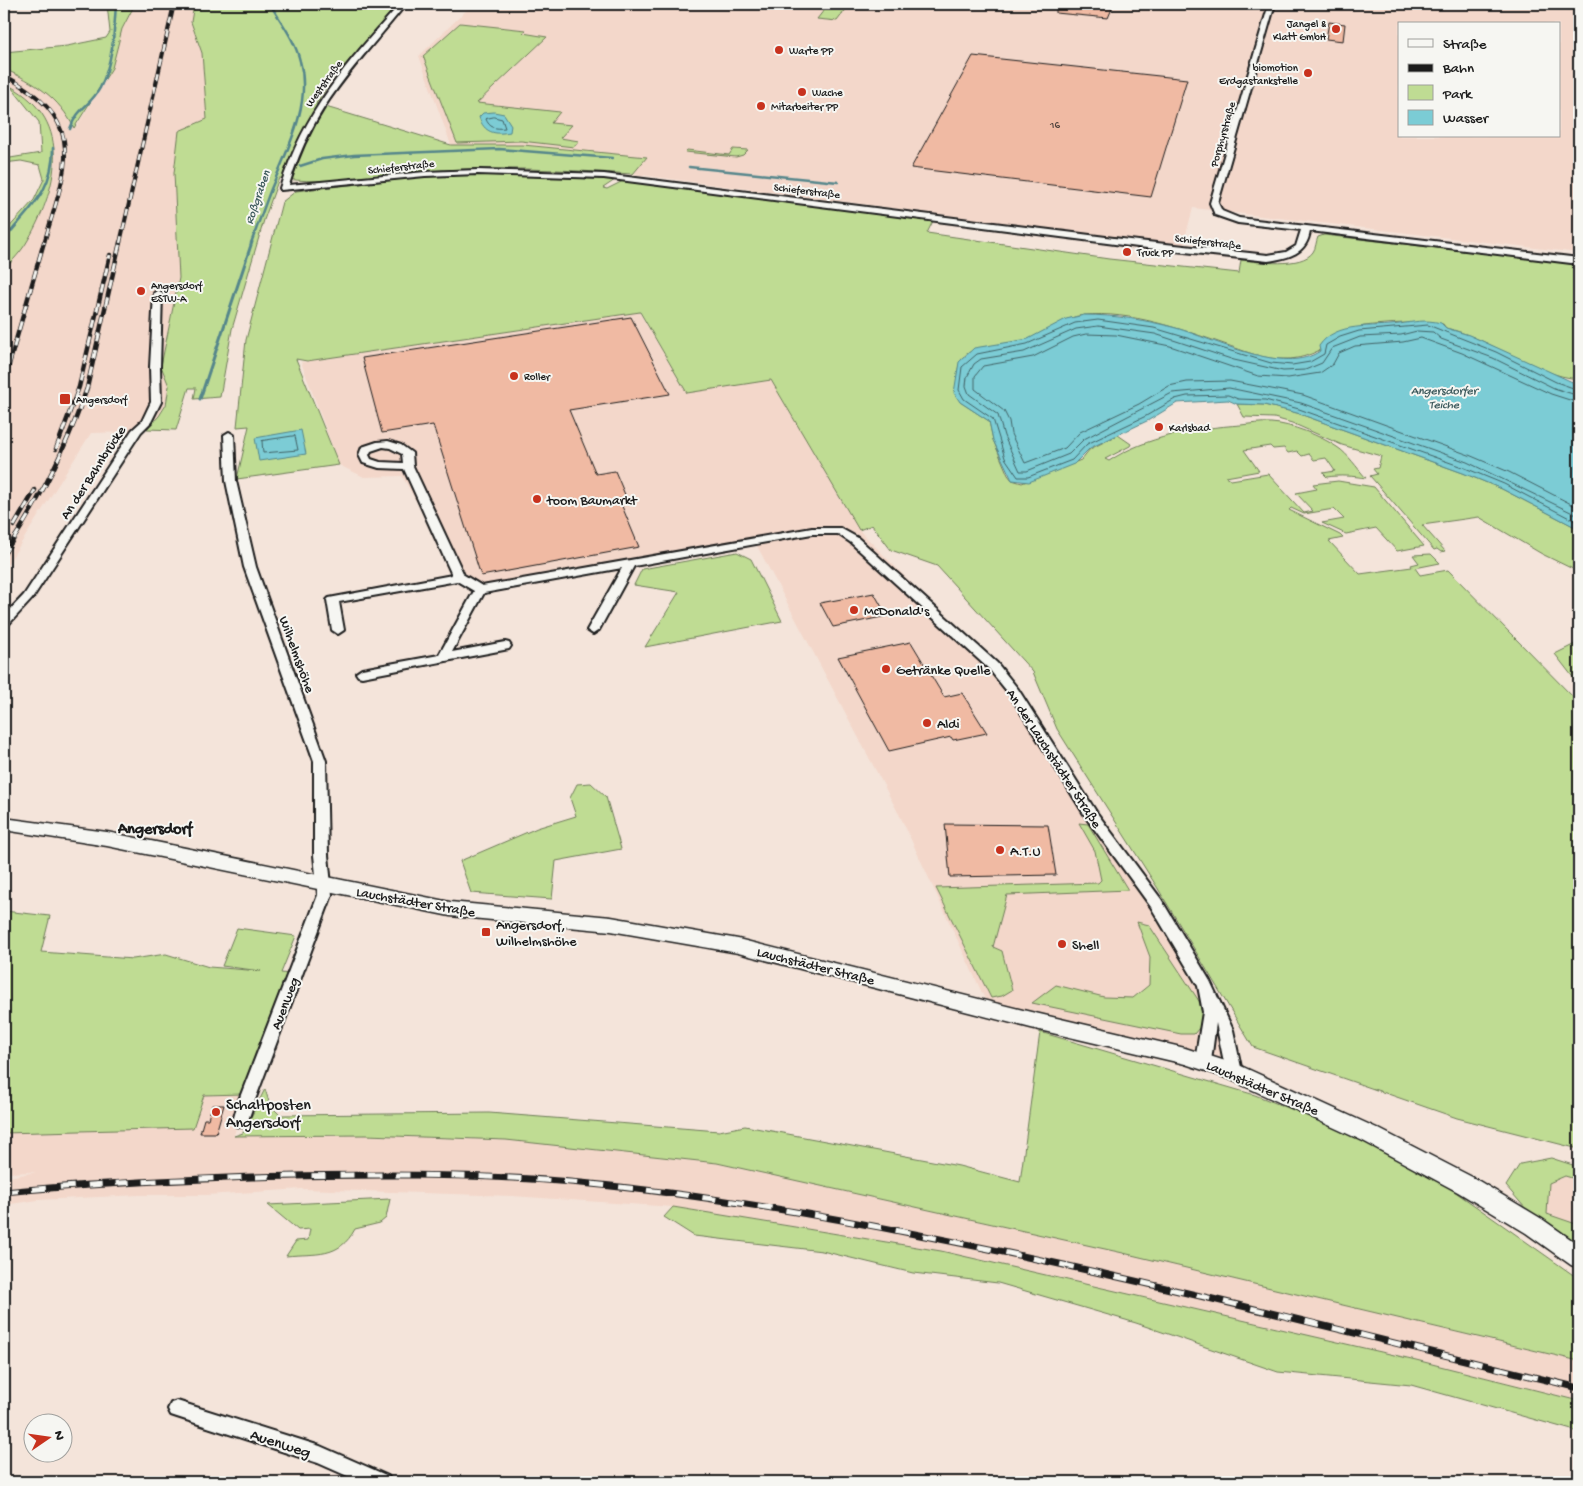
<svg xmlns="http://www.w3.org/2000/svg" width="1583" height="1486" font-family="'Gochi Hand',sans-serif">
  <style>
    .built { fill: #f3d7ca; fill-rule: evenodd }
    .green { fill: #bfdc93; stroke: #6e7c58 }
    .water { fill: #7bccd5; stroke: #55868b }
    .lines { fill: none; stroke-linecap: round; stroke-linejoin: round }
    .shore { stroke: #426266; stroke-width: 1 }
    .stream-far1 { stroke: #55868b; stroke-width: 2.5 }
    .stream { stroke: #55868b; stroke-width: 3 }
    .building { fill: #f0baa3; stroke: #1c1c1c }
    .minor-casing { stroke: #1c1c1c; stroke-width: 4 }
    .secondary-casing { stroke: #1c1c1c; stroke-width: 3 }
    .minor { fill: #f6f6f2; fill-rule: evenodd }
    .secondary { fill: #f6f6f2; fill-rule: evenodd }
    .rail-far2-casing { stroke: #1c1c1c; stroke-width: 4 }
    .rail-far1-casing { stroke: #1c1c1c; stroke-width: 4.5 }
    .rail-casing { stroke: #1c1c1c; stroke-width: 7 }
    .rail-far2 { stroke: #f6f6f2; stroke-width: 2.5; stroke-dasharray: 7; stroke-linecap: butt }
    .rail-far1 { stroke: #f6f6f2; stroke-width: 3; stroke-dasharray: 9; stroke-linecap: butt }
    .rail { stroke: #f6f6f2; stroke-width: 5; stroke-dasharray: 14; stroke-linecap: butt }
    .poi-dot { fill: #c8321e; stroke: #f6f6f2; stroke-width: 2 }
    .labels { text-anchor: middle; stroke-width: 4; stroke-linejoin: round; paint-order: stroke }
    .far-poi-label { font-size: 11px; fill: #1c1c1c; stroke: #f6f6f2; text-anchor: start }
    .far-street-label { font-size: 11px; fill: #1c1c1c; stroke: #f6f6f2 }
    .number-label { font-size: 11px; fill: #51443e }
    .far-water-label { font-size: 12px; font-style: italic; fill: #3d5a5d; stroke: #f6f6f2 }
    .street-label { font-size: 14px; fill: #1c1c1c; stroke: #f6f6f2 }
    .poi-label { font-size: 14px; fill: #1c1c1c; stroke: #f6f6f2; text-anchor: start }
    .quarter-label { font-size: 16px; font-weight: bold; fill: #1c1c1c; stroke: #f6f6f2 }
    .near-poi-label { font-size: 16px; fill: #1c1c1c; stroke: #f6f6f2; text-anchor: start }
    .near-street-label { font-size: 16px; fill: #1c1c1c; stroke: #f6f6f2 }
  </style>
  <rect width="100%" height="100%" fill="#f4e4da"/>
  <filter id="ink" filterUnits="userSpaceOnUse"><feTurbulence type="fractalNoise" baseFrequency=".02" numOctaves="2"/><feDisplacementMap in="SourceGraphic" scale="10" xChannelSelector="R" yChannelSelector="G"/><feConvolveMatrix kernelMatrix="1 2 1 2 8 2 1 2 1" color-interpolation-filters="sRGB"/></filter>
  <g filter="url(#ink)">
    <path class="built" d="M135,4H194L191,22L202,53L207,120L174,173L179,278L161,366L169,386L166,405L159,416L146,427L130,432L91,433L4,570V270L27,242L47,202L55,167L54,143L51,131L10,86L4,83V69L28,80L53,97L61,106L73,127L77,126L112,68L122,29Z
      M473,4H1579V253L1193,208L1183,246L633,174L646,157L523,145H451L419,56ZM1399,24H1559V136H1399Z
      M639,312L687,393L771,380L859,530L993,666L1156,903L1210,1012L1220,1046L1234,1072L990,1010L901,818L755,542L480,590L459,577L402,476L364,477L339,465L301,362Z
      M244,1094L234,1136L366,1135L506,1140L717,1163L1123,1253L1579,1361V1401L1416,1360L941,1251L673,1207L512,1196L302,1189L206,1195H139L38,1200L4,1205V1178L36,1172L4,1173V1133L37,1131L204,1095Z
      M1565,1176L1579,1180V1225L1547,1214L1549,1183Z"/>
    <path class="green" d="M107,4H135L122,29L112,68L74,128C59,97 34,82 4,69V52L67,46L106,38L110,32Z
      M194,4H398L330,82L316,104L451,145H523L647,157L633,174C565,170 496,166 427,171C378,175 327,186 279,178L264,220L232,329L220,397L194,399L196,388H189L176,430L147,429L159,416L166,405L169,386L161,366L179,278L174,173L179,131L207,119L202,53L191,22Z
      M822,4H850L837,21L817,19L828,5Z
      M460,23L526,30L523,33L547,37L477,103L560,112L551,123L572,125L560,138L579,141L574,147L521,141L457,143L423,56Z
      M4,83C74,116 60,184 28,240C22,251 12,261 4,270V233L34,200L44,179L40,165L21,161L4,163V159L41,153L39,122L11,87L4,88Z
      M733,149L748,150L743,155L736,157L685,152L687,150L729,155Z
      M486,174L615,180L603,188L607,189L623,181L933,221L927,233L1109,259L1239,273L1241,260C1259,262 1302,268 1313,252C1316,248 1316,241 1318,237L1324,235L1579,264V379C1532,375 1493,339 1446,328L1443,324C1416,322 1390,323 1364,326C1360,327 1354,331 1351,333C1328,344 1312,359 1286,359C1264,360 1245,351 1224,344C1181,329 1131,311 1084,315C1061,317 1045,336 1022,341C976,350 948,342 960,402L989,421L993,440L1008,475L1012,480L1022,483L1081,460L1090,449L1118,435L1131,444L1130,446L1105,459L1109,461C1145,437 1195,428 1241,425C1250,424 1261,422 1271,423C1291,424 1321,436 1337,447C1348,454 1357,468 1366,478C1353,476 1340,475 1327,477L1323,473L1335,471L1326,458L1314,460L1309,454L1302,456L1297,451L1288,453L1284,448L1273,449L1270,446L1244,450L1259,471L1226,477L1231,480L1268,474L1304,513L1313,511L1296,493L1317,489L1313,484L1338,481L1374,487L1424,546L1397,551L1376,528L1346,534L1322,523L1344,519L1334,509L1304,514L1291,508L1289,510L1340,535L1343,538L1329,541L1360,574L1412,567L1411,565L1419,563L1413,555L1431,554L1440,563L1415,568L1420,575L1448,570L1579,703V1149L1457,1118L1253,1047L1157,887L1057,729L1033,672L937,566L891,550L872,525L859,530L771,380L687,393L640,312L307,361L296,359L339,465L237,479L249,426L237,427L246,340L282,202L296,191L420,177Z
      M1237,404L1264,405L1297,413L1463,473L1502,489L1579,529V572L1542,554L1479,517L1422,525L1445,551L1441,552L1437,549L1434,550L1370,476L1377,474L1373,469L1378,468L1381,456L1342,445L1292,423L1274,418L1244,417Z
      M737,552L751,559L782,621L645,647L679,592L634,585L642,569Z
      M1579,642V685L1555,654Z
      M591,783L606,797L621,849L556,861L552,899L471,893L460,861L537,828L576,816L570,798L577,784Z
      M1079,823L1088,824L1128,890L1007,895L993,947L1002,951L1012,990L1002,996L991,998L936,888L1098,883L1101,880L1095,851Z
      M4,911L50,916L41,952L133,959L166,954L209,967L261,971L222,966L237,928L296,936L281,973L291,974L244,1094L204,1095L193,1128L4,1133Z
      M1137,922L1149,925L1199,1001L1204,1022L1194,1034H1181L1032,1003L1056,985L1104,997L1133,998L1149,985L1150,957Z
      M1040,1032L1255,1095L1324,1122L1437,1179L1579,1279V1361L1123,1253L717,1163L506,1140L366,1135L234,1136L243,1133L265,1089L270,1105L280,1115L489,1113L719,1131L745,1126L959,1166L1020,1182Z
      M1551,1158L1579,1167V1180L1565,1176L1549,1183L1547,1214L1579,1225V1245L1526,1209L1506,1186L1520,1164Z
      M390,1199L386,1218L380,1223L355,1229C339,1259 316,1253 286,1256L296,1241L308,1240L310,1229L298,1230L268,1205Z
      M673,1207L941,1251L1416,1360L1579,1401V1432L1411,1385L1278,1372L1136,1323L998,1283L913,1273L822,1251L694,1236L664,1217Z"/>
    <path class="water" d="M494,112L504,114L511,125L510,132C495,135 484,133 479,117L483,113Z
      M1084,315C1115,315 1147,320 1176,328C1214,339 1285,376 1320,351L1319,346C1336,321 1373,328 1399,324C1414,322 1425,319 1441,323L1446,328L1469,335L1579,385V529L1502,489L1463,473L1297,413L1264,405L1237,404L1228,400L1177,403L1149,420L1090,448L1074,464L1029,482L1012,480L993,440L989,421L960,402L954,393L959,362L974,348L1028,339L1066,319Z
      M301,430L306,454L259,461L255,438Z"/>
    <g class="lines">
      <path class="shore" d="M494,117L502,119L505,128C496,129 489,128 486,119Z
        M1579,390L1556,382L1496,352L1428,325L1359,331L1340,337L1326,345L1324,354L1310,362L1292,365L1271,363L1154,328L1098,320L1075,323L1027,344L977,354L962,367L959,390L964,399L993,419L1005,458L1018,477H1028L1072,460L1087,444L1146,416L1175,399L1187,396L1228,395L1238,399L1265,400L1299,409L1465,468L1504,484L1579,523
        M1579,396L1554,388L1493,358L1441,339L1433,332L1417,331L1401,335L1360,337L1332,348L1322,363L1305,370L1283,371L1234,360L1155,334L1098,326L1076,329L1024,352L981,359L974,364L967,377L966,386L969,394L998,415L1004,436L1020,471H1027L1069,454L1084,439L1172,393L1229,388L1301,403L1467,462L1579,516
        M1579,403L1551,394L1462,353L1421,338L1403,342L1355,346L1339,353L1333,364L1320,373L1288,378L1258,376L1170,346L1116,335L1086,334L1073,337L1033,357L983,366L975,376V389L1004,411L1009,421L1011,434L1025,463L1065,448L1080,432L1139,404L1169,386L1187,382L1230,381L1303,395L1469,455L1509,472L1579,508
        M295,436L298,450L263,453L262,441Z"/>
      <path class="stream-far1" d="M70,129C77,108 91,105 100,88C113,62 114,33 116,4
        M300,166L322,159L354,155L499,149L612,158
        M689,167L838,182
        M4,240C29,208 53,193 53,148
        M251,243C258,225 264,207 271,189C287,150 312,105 300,61C295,40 281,22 270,4"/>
      <path class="stream" d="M200,399L252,242"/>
    </g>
    <path class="building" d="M1056,4H1114L1108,18L1056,13Z
      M1329,22L1345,24L1343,41L1326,39Z
      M973,56L1187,79L1151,197L911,168Z
      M631,317L670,394L569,410L596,474L615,471L626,497L619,499L639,547L481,576L433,425L382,433L362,358Z
      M874,593L887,616L833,627L820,603Z
      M911,642L944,697L962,693L987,733L953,740L951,737L889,751L838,657Z
      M945,824L1048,825L1056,875L950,877Z
      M212,1105H224L216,1133H200L204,1119H208Z"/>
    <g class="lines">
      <defs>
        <path id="minor" d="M400,4H406C356,67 313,104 289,185L425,172L478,170L604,174L1138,241L1268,255L1286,252L1296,246L1301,230L1238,223L1215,215L1210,203L1269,4H1275L1218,203L1222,211L1239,218L1579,258V264L1310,231C1307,254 1288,258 1268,261L1138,247L604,178L478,174L425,176L281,190L280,188C304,111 347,63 400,4Z
          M158,290L162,293L160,367L161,402L151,422L141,432L32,599L8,625H4V616L24,595L132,430L142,421L151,402L150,367L154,293Z
          M229,432L234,435L236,481L256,567L326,761L328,855L332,895L255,1100L246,1126L241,1127L236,1126L233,1121L239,1100L318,895L314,855V761L244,567L226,481L224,435Z
          M388,441L401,445L412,453L413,466L464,575L482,586L812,528H840L858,538L997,663L1018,689L1097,813L1161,899L1210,981L1233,1030L1242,1072L1239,1076L1234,1078L1229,1076L1226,1072L1216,1023L1211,1061L1208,1065L1203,1067L1198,1065L1195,1061L1203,1012L1198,986L1151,907L1087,819L1010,695L989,669L850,542L838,534H812L634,566L599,630L593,634L587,630L622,568L484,593L452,652L505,642L509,643L511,646L509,649L362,677L358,676L356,673L362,669L439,655L474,591L457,581L339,602L344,630L338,634L332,630L327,600L329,598L452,575L404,469L379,468L363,463L359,455L362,447L377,442ZM383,447L390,448L402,454L403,463L380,462L371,459L369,455L371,451Z
          M177,1401L320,1446L388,1476L391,1482H361L318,1463L177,1417L171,1415L168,1409L171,1403Z"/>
        <path id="secondary" d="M4,818L107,832L450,902L611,917L738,939L1031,1012L1185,1048L1241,1066L1379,1129L1474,1178L1542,1219L1579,1245V1268L1571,1265L1526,1233L1458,1192L1363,1141L1227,1078L1185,1064L1031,1028L738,953L611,931L450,916L107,846L4,830Z"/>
      </defs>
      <use href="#minor" class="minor-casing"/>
      <use href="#secondary" class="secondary-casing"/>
      <use href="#minor" class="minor"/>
      <use href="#secondary" class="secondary"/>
      <defs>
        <path id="rail-far2" d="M4,75C90,122 67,165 44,243
          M120,243L174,4"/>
        <path id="rail-far1" d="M4,382L44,242
          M56,449L79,387L110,255
          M14,526L35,490
          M4,554C39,502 67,447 87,388L120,242"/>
        <path id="rail" d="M4,1192C87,1184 169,1180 252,1177C362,1174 472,1173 581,1183C698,1194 815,1214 930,1237C1148,1280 1363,1336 1579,1388"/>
      </defs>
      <use href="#rail-far2" class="rail-far2-casing"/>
      <use href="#rail-far1" class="rail-far1-casing"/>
      <use href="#rail" class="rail-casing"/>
      <use href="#rail-far2" class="rail-far2"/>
      <use href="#rail-far1" class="rail-far1"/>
      <use href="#rail" class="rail"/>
    </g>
  </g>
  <g class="poi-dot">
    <circle cx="1336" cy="29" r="5"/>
    <circle cx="779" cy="50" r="5"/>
    <circle cx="1308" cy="73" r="5"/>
    <circle cx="802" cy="92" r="5"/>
    <circle cx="761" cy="106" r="5"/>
    <circle cx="1127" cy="252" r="5"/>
    <circle cx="141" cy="291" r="5"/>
    <circle cx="514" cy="376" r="5"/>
    <rect x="59" y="393" width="12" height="12" rx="2.5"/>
    <circle cx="1159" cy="427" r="5"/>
    <circle cx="537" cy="499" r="5"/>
    <circle cx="854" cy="610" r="5"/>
    <circle cx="886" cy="669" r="5"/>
    <circle cx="927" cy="723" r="5"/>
    <circle cx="1000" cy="850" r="5"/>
    <rect x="481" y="927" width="10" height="10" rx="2.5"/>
    <circle cx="1062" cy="944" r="5"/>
    <circle cx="216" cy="1112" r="5"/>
  </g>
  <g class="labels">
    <g class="far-poi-label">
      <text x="1326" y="27" text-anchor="end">Jangel &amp;<tspan x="1326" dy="13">Klatt GmbH</tspan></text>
      <text x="789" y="54">Warte PP</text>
      <text x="1298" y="71" text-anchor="end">biomotion<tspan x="1298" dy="13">Erdgastankstelle</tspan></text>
      <text x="812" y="96">Wache</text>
      <text x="771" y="110">Mitarbeiter PP</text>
      <text x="1137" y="256">Truck PP</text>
      <text x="151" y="289">Angersdorf<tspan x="151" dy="13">ESTW-A</tspan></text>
      <text x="524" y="380">Roller</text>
      <text x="76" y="403">Angersdorf</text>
      <text x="1169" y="431">Karlsbad</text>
    </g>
    <g class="far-street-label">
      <text transform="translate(323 83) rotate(-54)" y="4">Weststraße</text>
      <text transform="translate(1222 134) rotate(-74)" y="4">Porphyrstraße</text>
      <text transform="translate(401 166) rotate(-6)" y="4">Schieferstraße</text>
      <text transform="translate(807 190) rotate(7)" y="4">Schieferstraße</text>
      <text transform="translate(1208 241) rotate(7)" y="4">Schieferstraße</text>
    </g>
    <g class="number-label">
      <text x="1055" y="128">16</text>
    </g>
    <g class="far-water-label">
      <text transform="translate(257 197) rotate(-71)" y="4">Roßgraben</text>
      <text x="1444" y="394">Angersdorfer<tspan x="1444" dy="14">Teiche</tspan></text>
    </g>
    <g class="street-label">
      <text transform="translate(92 472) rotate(-57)" y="5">An der Bahnbrücke</text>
      <text transform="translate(298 654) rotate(70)" y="5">Wilhelmshöhe</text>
      <text transform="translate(1055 758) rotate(57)" y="5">An der Lauchstädter Straße</text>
      <text transform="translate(416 901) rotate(10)" y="5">Lauchstädter Straße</text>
      <text transform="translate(816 965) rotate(14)" y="5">Lauchstädter Straße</text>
      <text transform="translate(284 1003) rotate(-69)" y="5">Auenweg</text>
      <text transform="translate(1263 1087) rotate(23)" y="5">Lauchstädter Straße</text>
    </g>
    <g class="poi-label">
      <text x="547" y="504">toom Baumarkt</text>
      <text x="864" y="615">McDonald's</text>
      <text x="896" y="674">Getränke Quelle</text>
      <text x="937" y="728">Aldi</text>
      <text x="1010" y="855">A.T.U</text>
      <text x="496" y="929">Angersdorf,<tspan x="496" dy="16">Wilhelmshöhe</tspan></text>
      <text x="1072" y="949">Shell</text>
    </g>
    <g class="quarter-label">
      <text x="155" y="833">Angersdorf</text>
    </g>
    <g class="near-poi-label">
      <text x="226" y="1109">Schaltposten<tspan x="226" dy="18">Angersdorf</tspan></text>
    </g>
    <g class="near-street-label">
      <text transform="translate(281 1442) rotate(18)" y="6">Auenweg</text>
    </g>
  </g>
  <rect width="1583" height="1486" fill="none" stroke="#f6f6f2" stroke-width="20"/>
  <rect x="10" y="10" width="1563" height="1466" fill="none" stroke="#1c1c1c" stroke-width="2" filter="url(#ink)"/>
  <rect x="1398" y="22" width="162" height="115" fill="#f6f6f2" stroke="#9f9f9c"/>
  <rect x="1408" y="39" width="25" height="8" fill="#f6f6f2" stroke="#9f9f9c"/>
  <text x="1443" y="48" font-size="15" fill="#1c1c1c">Straße</text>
  <rect x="1408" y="64" width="25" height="8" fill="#1c1c1c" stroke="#9f9f9c"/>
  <text x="1443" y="72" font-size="15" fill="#1c1c1c">Bahn</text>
  <rect x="1408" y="85" width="25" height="15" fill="#bfdc93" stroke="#9f9f9c"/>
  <text x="1443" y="98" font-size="15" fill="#1c1c1c">Park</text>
  <rect x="1408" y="110" width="25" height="15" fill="#7bccd5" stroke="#9f9f9c"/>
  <text x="1443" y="122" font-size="15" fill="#1c1c1c">Wasser</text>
  <g transform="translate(48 1438) rotate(77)"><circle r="24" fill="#f6f6f2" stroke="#9f9f9c"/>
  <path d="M0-4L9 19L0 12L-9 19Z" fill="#c8321e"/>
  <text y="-8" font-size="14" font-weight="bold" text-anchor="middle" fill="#1c1c1c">N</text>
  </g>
</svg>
